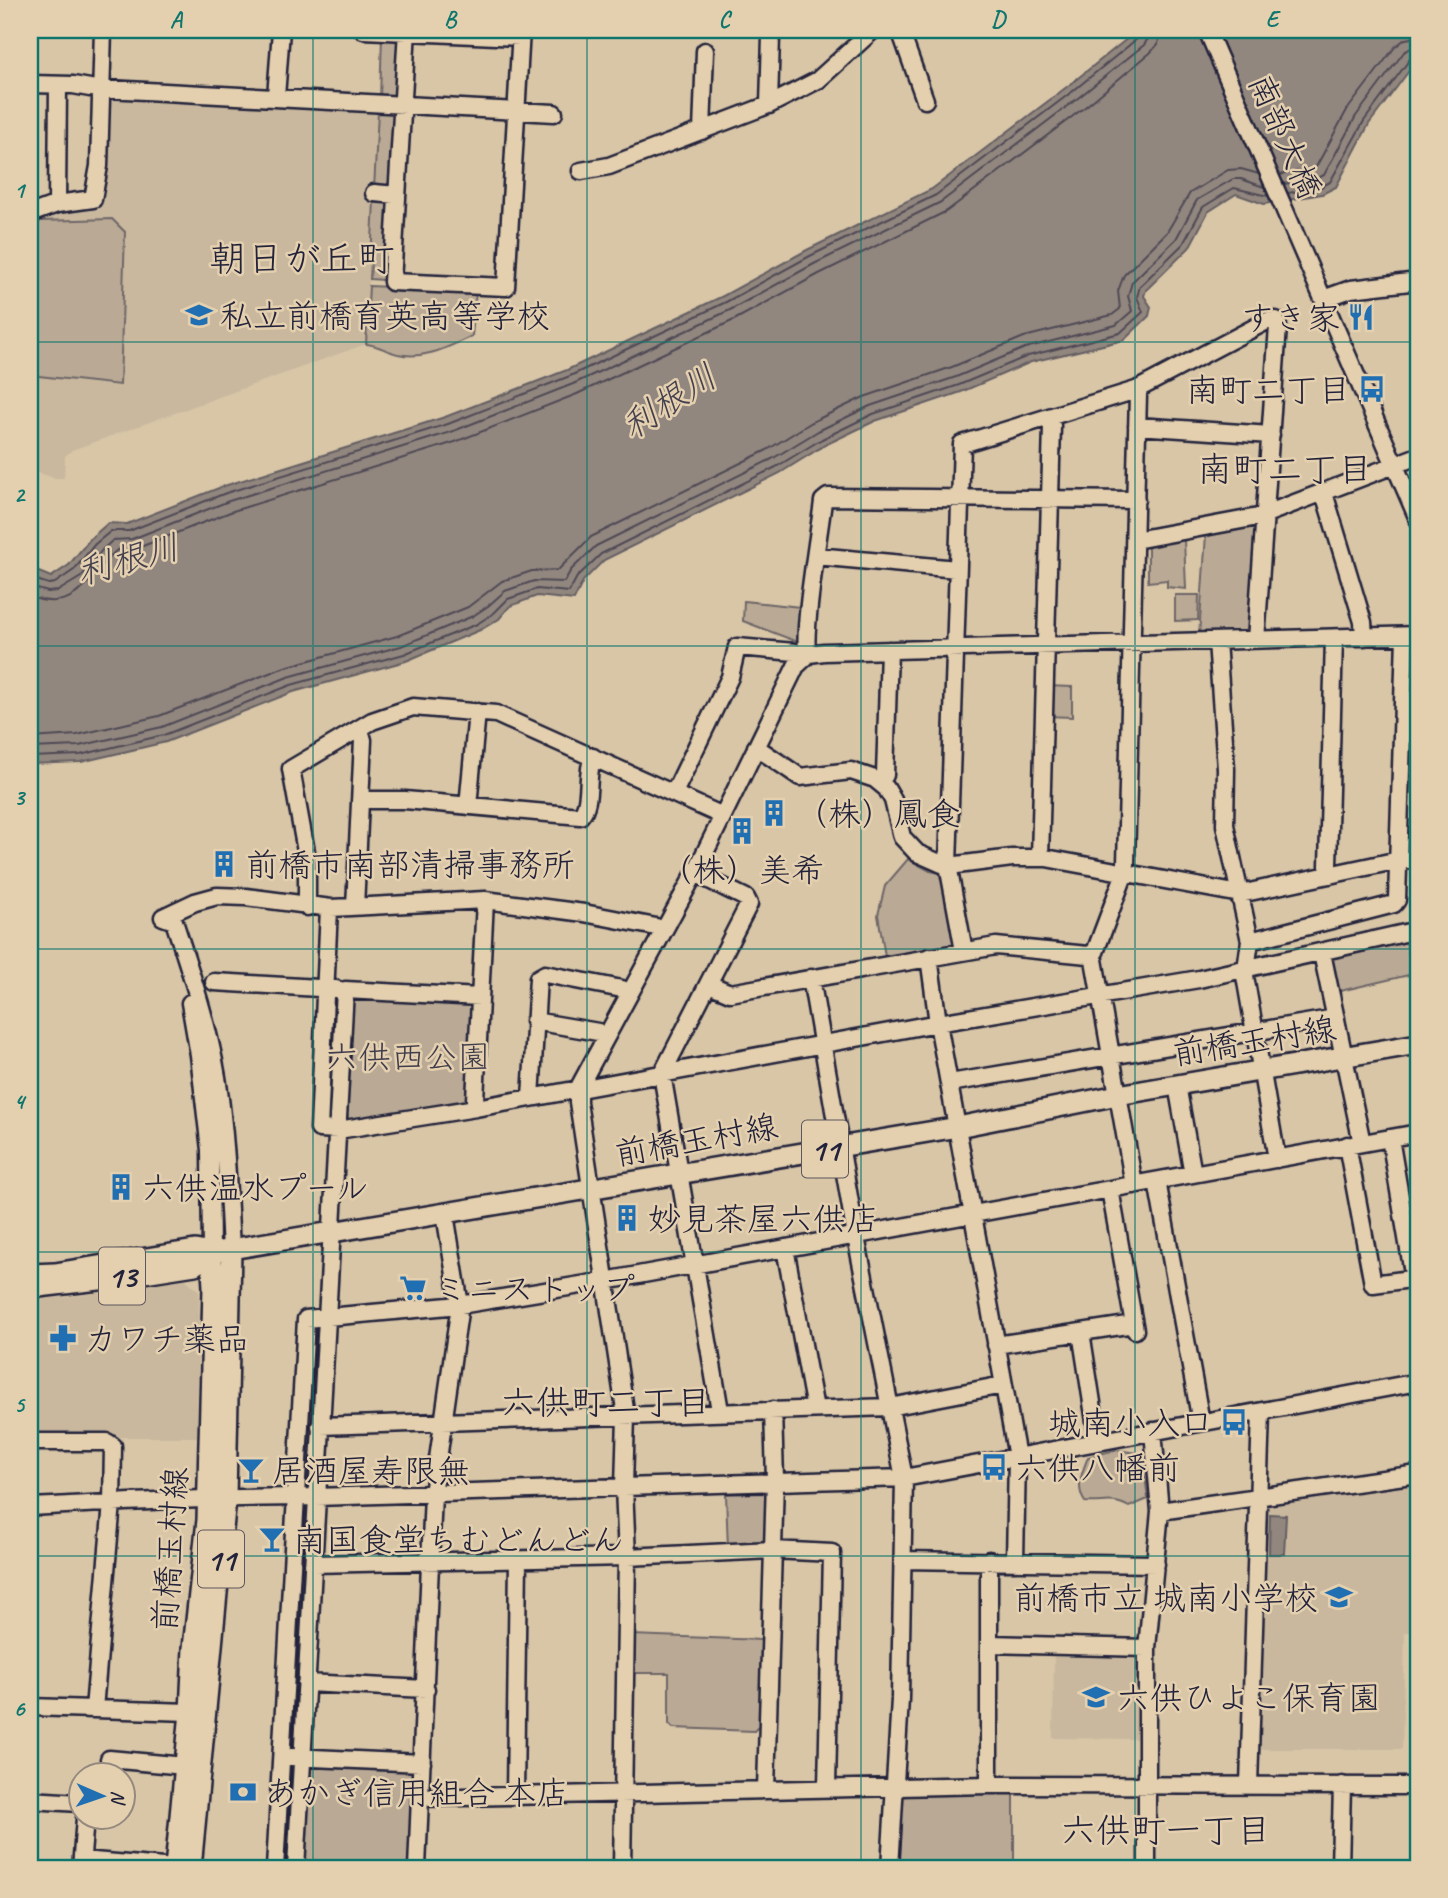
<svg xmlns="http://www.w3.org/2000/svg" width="1448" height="1898" font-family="Caveat,'Klee One',sans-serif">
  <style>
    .built { fill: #c9b89e }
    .green { fill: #baaa95; stroke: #6e6668; stroke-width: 2 }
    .water { fill: #92877e; stroke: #655f63; stroke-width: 2 }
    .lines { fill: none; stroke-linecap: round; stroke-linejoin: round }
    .shore { stroke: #4f4a56; stroke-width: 2 }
    .minor-casing { stroke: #22223b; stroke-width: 21 }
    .major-casing { stroke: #22223b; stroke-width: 24 }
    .minor { stroke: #e4d0ae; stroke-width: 16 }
    .major { stroke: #e4d0ae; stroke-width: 19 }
    .grid { fill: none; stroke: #0f766e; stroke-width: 2; stroke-opacity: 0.55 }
    .labels { text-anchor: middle; stroke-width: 5; stroke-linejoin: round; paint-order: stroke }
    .shield { fill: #e4d0ae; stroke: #5c565e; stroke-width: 2 }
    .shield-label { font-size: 32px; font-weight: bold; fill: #22223b }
    .street-label { font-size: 33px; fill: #22223b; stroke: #e4d0ae }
    .poi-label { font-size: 33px; fill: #22223b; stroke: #e4d0ae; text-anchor: start }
    .park-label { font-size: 33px; fill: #403d4d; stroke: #e4d0ae }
    .water-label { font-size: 35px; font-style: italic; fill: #44404f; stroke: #e4d0ae }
    .neighbourhood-label { font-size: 35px; fill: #22223b; stroke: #e4d0ae }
    .quarter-label { font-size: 37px; fill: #22223b; stroke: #e4d0ae }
    .neatline { fill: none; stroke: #0f766e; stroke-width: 2.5 }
    .grid-label { font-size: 23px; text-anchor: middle; font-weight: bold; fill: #0f766e }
  </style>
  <rect width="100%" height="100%" fill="#d8c6a7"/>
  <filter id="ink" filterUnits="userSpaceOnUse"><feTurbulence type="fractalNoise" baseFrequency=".0143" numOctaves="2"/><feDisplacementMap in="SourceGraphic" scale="14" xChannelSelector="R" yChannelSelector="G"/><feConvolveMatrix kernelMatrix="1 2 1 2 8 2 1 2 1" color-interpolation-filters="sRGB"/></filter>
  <g filter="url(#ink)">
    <path class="built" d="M109,95L378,111L366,344L72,450L65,456L64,478H54L30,470V219L58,208L97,205Z
      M185,1279L199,1291L197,1437H30V1300L78,1296Z
      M1416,1482L1413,1563L1418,1564V1632H1405L1402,1749H1255L1264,1509L1267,1504Z
      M1054,1655L1139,1656L1138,1739L1053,1738Z"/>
    <path class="green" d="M382,36H397L400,41L397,95L392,99H380Z
      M378,111L392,112L396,116L392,186L374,190Z
      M374,201H388L391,204L384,280L370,279Z
      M112,219L125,232L120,385L30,375V229L41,221Z
      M369,286L476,291L472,336C448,347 425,360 398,354C386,351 378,345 366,344Z
      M1251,524L1256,528L1249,631L1245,635L1199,636L1206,534Z
      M1184,539L1186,589L1167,587V580L1148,582V546Z
      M1175,595H1199L1198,620L1175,621Z
      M744,601L800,607L798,642L743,621Z
      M1046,686L1072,687V717L1045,716Z
      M908,859L930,871L945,874L957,943L954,947L891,959L885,956L878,915L885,886Z
      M1406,940L1413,974L1336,992L1328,958Z
      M357,994L471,1000L475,1006L470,1099L466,1104L351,1124L347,1120L353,999Z
      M1115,1450L1138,1453L1143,1460L1148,1499L1129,1507C1111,1497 1104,1504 1085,1502C1075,1487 1082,1473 1088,1457Z
      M767,1493L765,1542L760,1547L728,1549L726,1494Z
      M300,1509H312L297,1750L288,1753Z
      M631,1635L762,1640L760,1725L754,1731L673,1728L669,1724V1673H634L631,1670Z
      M288,1763H294L290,1868H279Z
      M311,1763L410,1769L415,1774L410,1868H300L306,1767Z
      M909,1794H1014V1868H897L899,1800Z"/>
    <path class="water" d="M1138,30H1418V59L1369,124L1336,187L1322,194L1264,204L1236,194L1208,212L1189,248L1146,290L1144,296L1151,307L1149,316L1124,340L1031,362L961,392L875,421L825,445L780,473L604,560L583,581L574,600L537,596L510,606L499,619L480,630L406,661L293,692L166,742L81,762L30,764V571L34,570L51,577L69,565L90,539L108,523L127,524L224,486L445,417L567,370L723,296L807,250L932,189L1068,86Z
      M1270,1514L1286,1515L1284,1554H1269Z"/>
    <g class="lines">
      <path class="shore" d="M1280,175L1316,167L1347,110L1395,47L1405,39L1418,37
        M1284,184L1316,179L1324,175L1356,116L1404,52L1411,48L1418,47
        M1288,193L1319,188L1330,182L1364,121L1410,59L1418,56
        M30,578L49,584L55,583L74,570L95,544L111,531H129L226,493L448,424L570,376L726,302L810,256L936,195L1073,91L1138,38L1141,30
        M30,587L48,592L58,591L81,577L102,550L113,540L132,539L229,501L451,432L573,384L730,310L814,264L941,202L1078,98L1144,45L1149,37L1150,30
        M30,597C80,614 86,576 117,550L135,549L233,511L455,442L577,394L734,320L819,274L947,211L1085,107L1150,53L1158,44L1161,30
        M30,738L77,735L159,716L285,667L397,636L468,607L502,581L532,571L558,570L591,537L767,450L812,422L864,397L952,367L1024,337L1112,315L1120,309L1118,291L1124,275L1167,232L1190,193L1228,170L1241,169L1259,174
        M30,748L79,746L162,727L288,677L401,646L473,616L488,606L505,591L534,581L564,582L571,570L596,546L772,459L818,431L870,406L956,377L1025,348L1116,325L1132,311L1128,296L1132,282L1176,239L1197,200L1233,179H1241L1264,187
        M30,757L80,755L164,735L291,685L404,654L477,624L494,613L508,599L537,589L569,592L577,577L601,554L776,467L822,439L873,414L959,385L1028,356L1120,333L1143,312L1137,297L1140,286L1183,244L1203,207L1234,188L1268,196"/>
      <defs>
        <path id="minor" d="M363,30L520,37
          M407,30L392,282L506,287L521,30
          M900,30L925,100
          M1207,30L1418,519
          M30,84L73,85L90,88L554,113
          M276,97L281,30
          M769,105L771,36
          M702,131L705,51
          M581,171L609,166L771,104L818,80L873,30
          M374,193L397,195
          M57,204L58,85
          M30,214L57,204L93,199L99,166L103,30
          M1323,299L1351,289L1418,281
          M1137,426L1271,435
          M1324,493L1363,622L1364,637
          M1135,540L1258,517L1418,456
          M816,556L957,569
          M1217,641L1226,769L1225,825L1250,941L1245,976L1277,1159
          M808,655C801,635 820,529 823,501L828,497L1136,500
          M756,747L800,777L851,771L875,779L886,788L893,800L902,837L917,853L942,864L957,865L1012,858H1046L1240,894L1399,860H1418
          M880,783L885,775L889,650
          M674,793L730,677L737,647L795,652L803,658
          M360,800H405L580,816C593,803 585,774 593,757
          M468,806L477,712
          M1040,858L1052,426L1050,418
          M695,873L746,898L749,904L662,1074L719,1405
          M1330,875L1328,866L1334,638
          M307,907V857L291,769L372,721L413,707L496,714L723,816
          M355,907L363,740L360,730
          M329,908L319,1129L338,1130L476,1108L938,1023L1199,979L1418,930
          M163,917L195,902L217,896L246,897L331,908L485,900L584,913L656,927L663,931
          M163,917L174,921C191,973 208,1024 217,1077C226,1134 228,1192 231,1249
          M1250,941L1394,904L1397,900L1405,636
          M964,951L948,865L962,444L1136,390L1267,321L1276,320L1278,326L1256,640
          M1322,953L1362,1143
          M1093,954L1134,1185
          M929,957L938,1023L1017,1457L1015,1561
          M811,978L856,1237L904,1478L900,1699L890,1868
          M214,982L336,989
          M709,984L730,993L996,946L1088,955L1095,952L1123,878L1126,864L1138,394L1136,390
          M190,1003L199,1055L210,1150L211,1253
          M534,1021L598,1032L605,1037
          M950,1083L1336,1018
          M1177,1085L1193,1174
          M531,1098L538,978L545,974L622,989L629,993
          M476,1108L475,1100L485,900
          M1390,1138L1414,1279
          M1347,1145L1373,1284L1418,1278
          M1157,1181L1201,1422
          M1110,1189L1135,1330
          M785,1248L815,1409
          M1081,1332L1098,1441
          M996,1345L1134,1324
          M320,1426L890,1407L1003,1385
          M30,1442H107L113,1446L112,1503L94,1709
          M30,1507C125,1502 221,1497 316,1497L904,1478L1418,1382
          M1160,1511L1418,1474
          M903,1560L1156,1564
          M313,1564L627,1557L773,1550L832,1553L827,1787
          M989,1644L1147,1648
          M306,1683L426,1689
          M30,1707L190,1712
          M291,1757L422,1763
          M109,1759L185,1766
          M989,1785V1560
          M1249,1785L1261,1412
          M766,1789L775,1480L773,1410
          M515,1796L518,1559
          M420,1798L989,1785L1418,1786
          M30,1800L80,1803
          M82,1860L175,1868
          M81,1868L85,1818
          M275,1868L306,1319L460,1305L605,1281L1418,1133
          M296,1868C311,1575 331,1283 345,990L480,997
          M417,1868L433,1494L460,1305L445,1214
          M622,1868L627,1557L624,1487L626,1416L578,1102V1089L695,873L796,666L809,654L824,652L1418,635
          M1147,1868V1648L1160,1511L1153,1431
          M1340,1868L1342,1785"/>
        <path id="major" d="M30,1274L55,1273L195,1250L211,1253
          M30,1288L99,1280L195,1265L211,1253L231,1249L958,1127L1118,1095L1418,1044
          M175,1868L190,1712L193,1648L207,1520L213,1287L211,1253
          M191,1868L226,1498L231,1249"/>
      </defs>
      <use href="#minor" class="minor-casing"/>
      <use href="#major" class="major-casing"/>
      <use href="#minor" class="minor"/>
      <use href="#major" class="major"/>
    </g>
  </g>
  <path class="grid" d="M313,30V1868M587,30V1868M861,30V1868M1135,30V1868M30,342H1418M30,646H1418M30,949H1418M30,1252H1418M30,1556H1418"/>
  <defs>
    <symbol id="school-bare" viewBox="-9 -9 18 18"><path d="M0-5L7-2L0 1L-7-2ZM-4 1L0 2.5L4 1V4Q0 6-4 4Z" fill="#1f6fb2" stroke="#e4d0ae" stroke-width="2.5" paint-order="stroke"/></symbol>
    <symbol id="restaurant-bare" viewBox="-9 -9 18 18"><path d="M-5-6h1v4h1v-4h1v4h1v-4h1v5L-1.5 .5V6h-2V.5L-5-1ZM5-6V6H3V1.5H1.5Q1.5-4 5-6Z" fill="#1f6fb2" stroke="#e4d0ae" stroke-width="2.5" paint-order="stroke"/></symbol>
    <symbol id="bus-bare" viewBox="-9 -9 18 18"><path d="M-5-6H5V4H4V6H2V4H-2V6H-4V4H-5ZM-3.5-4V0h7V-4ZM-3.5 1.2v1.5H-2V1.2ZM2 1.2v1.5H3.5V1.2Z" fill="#1f6fb2" stroke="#e4d0ae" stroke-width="2.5" paint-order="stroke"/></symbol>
    <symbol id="building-bare" viewBox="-9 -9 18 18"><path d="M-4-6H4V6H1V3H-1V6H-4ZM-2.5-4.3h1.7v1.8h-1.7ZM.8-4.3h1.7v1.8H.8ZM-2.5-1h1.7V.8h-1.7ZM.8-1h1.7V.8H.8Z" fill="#1f6fb2" stroke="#e4d0ae" stroke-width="2.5" paint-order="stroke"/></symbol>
    <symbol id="supermarket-bare" viewBox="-9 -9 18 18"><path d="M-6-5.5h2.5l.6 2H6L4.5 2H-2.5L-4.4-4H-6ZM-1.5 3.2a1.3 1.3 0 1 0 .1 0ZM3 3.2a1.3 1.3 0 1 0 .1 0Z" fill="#1f6fb2" stroke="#e4d0ae" stroke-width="2.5" paint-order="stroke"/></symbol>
    <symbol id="pharmacy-bare" viewBox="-9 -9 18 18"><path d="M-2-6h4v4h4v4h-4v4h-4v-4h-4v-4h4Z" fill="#1f6fb2" stroke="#e4d0ae" stroke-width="2.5" paint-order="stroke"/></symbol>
    <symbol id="bar-bare" viewBox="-9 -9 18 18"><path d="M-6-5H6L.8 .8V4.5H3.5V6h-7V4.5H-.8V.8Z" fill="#1f6fb2" stroke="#e4d0ae" stroke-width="2.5" paint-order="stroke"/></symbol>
    <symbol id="bank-bare" viewBox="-9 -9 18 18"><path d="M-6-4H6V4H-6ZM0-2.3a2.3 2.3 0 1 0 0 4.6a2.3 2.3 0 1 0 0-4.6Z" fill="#1f6fb2" stroke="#e4d0ae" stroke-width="2.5" paint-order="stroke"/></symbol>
  </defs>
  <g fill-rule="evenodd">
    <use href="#school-bare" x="180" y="296" width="38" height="38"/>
    <use href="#restaurant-bare" x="1342" y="298" width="38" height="38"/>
    <use href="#bus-bare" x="1353" y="370" width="38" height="38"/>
    <use href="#building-bare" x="755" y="794" width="38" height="38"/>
    <use href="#building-bare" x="723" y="812" width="38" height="38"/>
    <use href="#building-bare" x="205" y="845" width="38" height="38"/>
    <use href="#building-bare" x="102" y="1168" width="38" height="38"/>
    <use href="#building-bare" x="608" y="1199" width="38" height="38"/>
    <use href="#supermarket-bare" x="394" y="1269" width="38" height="38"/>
    <use href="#pharmacy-bare" x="44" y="1319" width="38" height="38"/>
    <use href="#bus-bare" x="1215" y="1403" width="38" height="38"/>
    <use href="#bus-bare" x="975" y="1448" width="38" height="38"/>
    <use href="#bar-bare" x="232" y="1451" width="38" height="38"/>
    <use href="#bar-bare" x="253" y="1520" width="38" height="38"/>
    <use href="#school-bare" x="1320" y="1578" width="38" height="38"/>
    <use href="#school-bare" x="1077" y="1678" width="38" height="38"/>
    <use href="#bank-bare" x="224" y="1773" width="38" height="38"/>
  </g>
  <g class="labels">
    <g class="shield">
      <rect x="802" y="1120.5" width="46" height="57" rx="5"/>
      <rect x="99" y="1247.5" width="46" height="57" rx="5"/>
      <rect x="198" y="1530.5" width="46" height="57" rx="5"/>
    </g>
    <g class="shield-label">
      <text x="825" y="1160">11</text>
      <text x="122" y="1287">13</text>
      <text x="221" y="1570">11</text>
    </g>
    <g class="street-label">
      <text transform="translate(1286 136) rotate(66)" y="12">南部大橋</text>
      <text transform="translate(1254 1040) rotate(-9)" y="12">前橋玉村線</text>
      <text transform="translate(696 1139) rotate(-10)" y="12">前橋玉村線</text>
      <text transform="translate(169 1549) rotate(-86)" y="12">前橋玉村線</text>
    </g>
    <g class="poi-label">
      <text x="220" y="327">私立前橋育英高等学校</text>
      <text x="1340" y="329" text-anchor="end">すき家</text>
      <text x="1351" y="401" text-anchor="end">南町二丁目</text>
      <text x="795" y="825">（株）鳳食</text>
      <text x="245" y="876">前橋市南部清掃事務所</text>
      <text x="742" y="881" text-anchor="middle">（株）美希</text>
      <text x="142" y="1199">六供温水プール</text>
      <text x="648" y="1230">妙見茶屋六供店</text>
      <text x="434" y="1300">ミニストップ</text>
      <text x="84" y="1350">カワチ薬品</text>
      <text x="1213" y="1434" text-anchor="end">城南小入口</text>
      <text x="1015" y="1479">六供八幡前</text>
      <text x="272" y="1482">居酒屋寿限無</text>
      <text x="293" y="1551">南国食堂ちむどんどん</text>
      <text x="1318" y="1609" text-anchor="end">前橋市立 城南小学校</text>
      <text x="1117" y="1709">六供ひよこ保育園</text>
      <text x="264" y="1804">あかぎ信用組合 本店</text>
    </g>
    <g class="park-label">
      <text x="408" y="1068">六供西公園</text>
    </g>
    <g class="water-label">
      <text transform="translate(669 401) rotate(-33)" y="12">利根川</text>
      <text transform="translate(128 559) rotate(-15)" y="12">利根川</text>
    </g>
    <g class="neighbourhood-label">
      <text x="1285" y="481">南町二丁目</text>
      <text x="606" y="1414">六供町二丁目</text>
      <text x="1166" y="1842">六供町一丁目</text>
    </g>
    <g class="quarter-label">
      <text x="302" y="271">朝日が丘町</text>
    </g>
  </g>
  <rect width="1448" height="1898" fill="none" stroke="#e4d0ae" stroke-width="77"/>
  <g transform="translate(102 1796) rotate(92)"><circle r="33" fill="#e4d0ae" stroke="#968a80" stroke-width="2"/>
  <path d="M0-5L12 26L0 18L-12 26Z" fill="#1f6fb2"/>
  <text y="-10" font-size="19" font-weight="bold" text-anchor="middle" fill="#22223b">N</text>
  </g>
  <rect x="38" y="38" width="1372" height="1822" class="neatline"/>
  <g class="grid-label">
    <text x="176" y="27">A</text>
    <text x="450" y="27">B</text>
    <text x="724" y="27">C</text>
    <text x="998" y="27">D</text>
    <text x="1272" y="27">E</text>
    <text x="19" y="198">1</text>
    <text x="19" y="502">2</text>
    <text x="19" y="805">3</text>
    <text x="19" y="1109">4</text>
    <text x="19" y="1412">5</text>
    <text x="19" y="1716">6</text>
  </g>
</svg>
